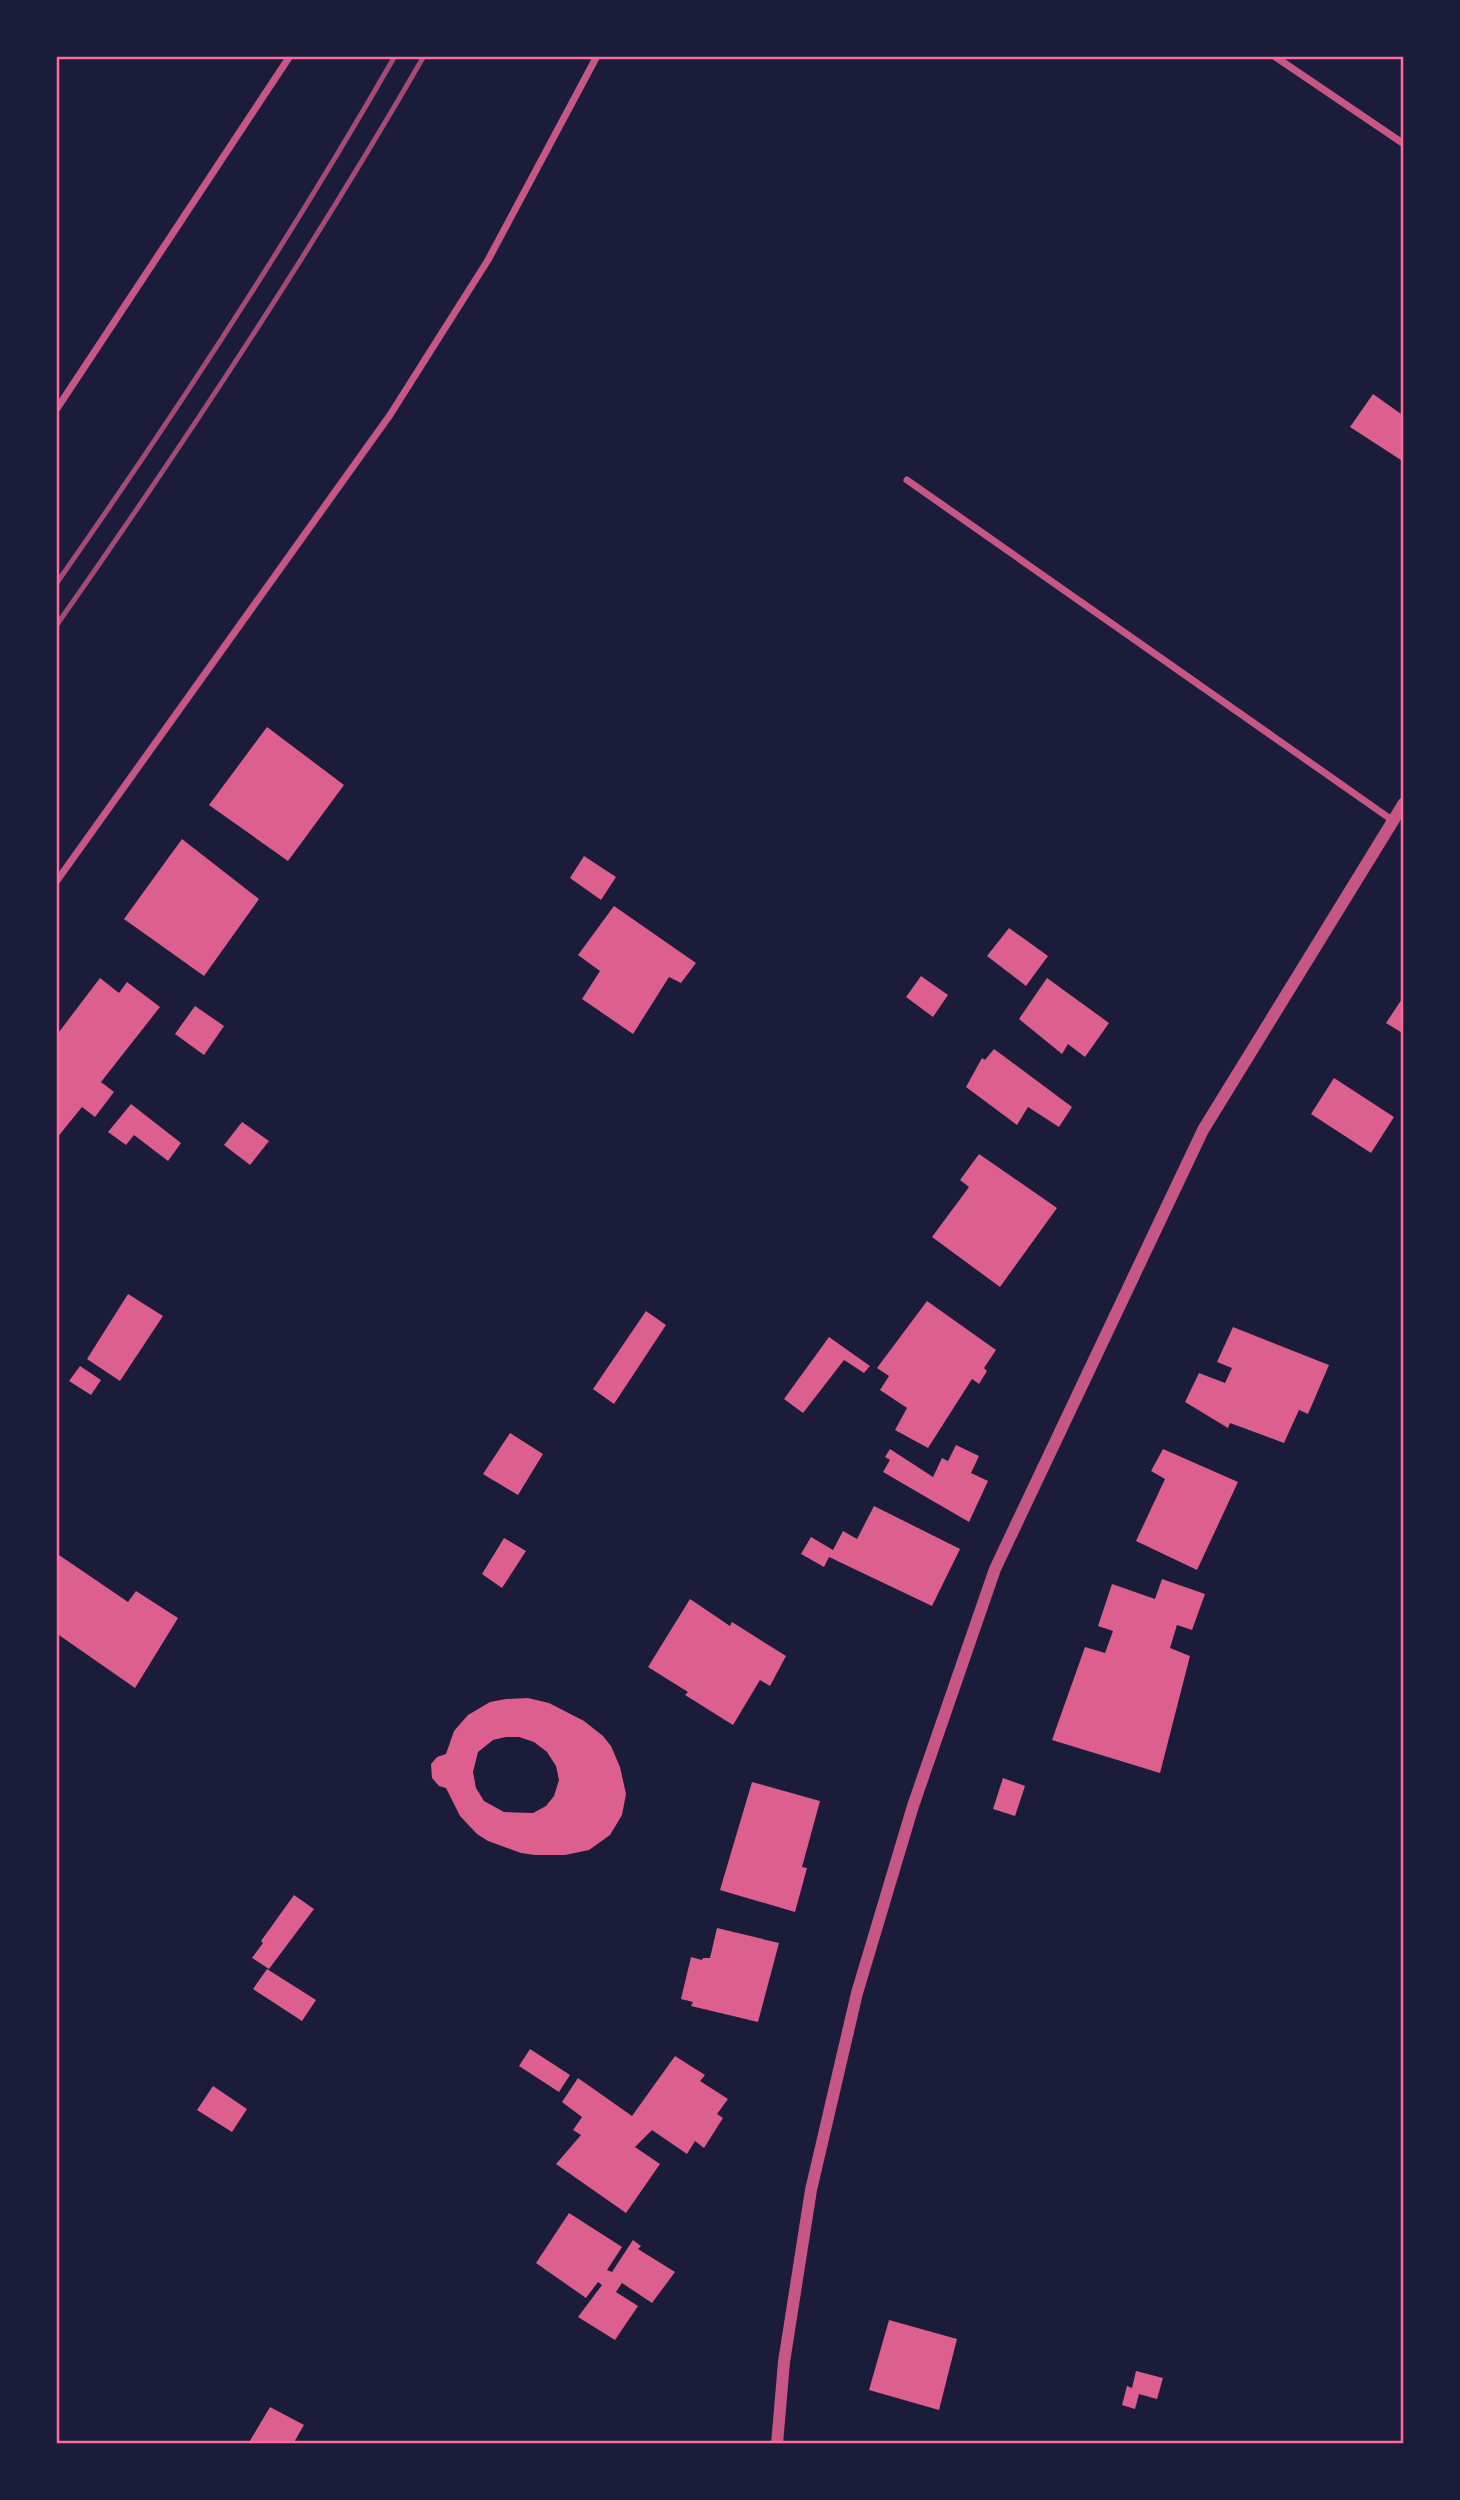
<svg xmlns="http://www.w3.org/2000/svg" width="1460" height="2500" font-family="'Titillium Web',sans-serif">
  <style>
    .building { fill: #dd5f8e; fill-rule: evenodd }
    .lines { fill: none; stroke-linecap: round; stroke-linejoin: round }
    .minor { stroke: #c65784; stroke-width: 7 }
    .tertiary { stroke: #c65784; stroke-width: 12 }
    .rail { stroke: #a44b75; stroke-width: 5 }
    .neatline { fill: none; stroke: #ff6b9d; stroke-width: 2.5 }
  </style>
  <rect width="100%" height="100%" fill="#1b1b3a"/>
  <path class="building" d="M1373,394L1404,416V462L1350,427Z
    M267,727L344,785L288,861L209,805Z
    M182,839L259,899L204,976L124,919Z
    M584,856L616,877L601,900L570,878Z
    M614,906L696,963L681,983L669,977L633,1034L582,999L600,971L578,955Z
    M1009,928L1048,956L1026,986L987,956Z
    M921,976L948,995L933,1017L906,997Z
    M100,978L119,993L127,982L160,1007L101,1082L114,1092L95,1117L82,1107L56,1139V1036Z
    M1047,978L1109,1023L1085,1057L1068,1044L1062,1054L1019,1019Z
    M1404,996V1034L1386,1023Z
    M195,1006L224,1026L204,1055L175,1034Z
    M994,1049L1072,1107L1059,1127L1028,1107L1017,1125L966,1087L982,1058L985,1060Z
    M1334,1078L1394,1117L1371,1153L1311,1114Z
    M131,1104L181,1143L168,1161L134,1135L126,1145L108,1132Z
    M242,1122L269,1141L250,1165L224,1145Z
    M979,1154L1057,1208L1000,1287L932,1237L969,1187L960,1180Z
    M128,1294L163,1316L120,1381L87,1359Z
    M927,1301L996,1350L984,1368L987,1371L979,1384L972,1379L928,1448L895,1430L907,1408L880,1390L889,1376L877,1368Z
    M646,1311L666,1325L614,1404L593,1389Z
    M1233,1327L1329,1365L1308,1414L1299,1410L1284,1443L1230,1423L1228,1428L1185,1402L1199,1373L1225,1383L1232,1368L1217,1362Z
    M829,1337L870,1366L864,1373L844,1360L803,1413L784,1399Z
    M80,1366L101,1380L91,1395L69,1381Z
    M510,1433L543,1454L518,1495L483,1474Z
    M956,1445L979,1456L971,1473L988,1481L969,1522L883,1472L890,1460L885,1457L890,1449L933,1477L942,1458L948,1461Z
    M1163,1449L1238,1482L1197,1570L1136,1541L1165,1479L1151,1471Z
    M874,1506L960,1549L932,1606L829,1557L824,1567L801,1554L811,1537L833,1550L843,1531L857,1539Z
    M504,1538L526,1551L502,1588L482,1574Z
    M56,1553L128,1602L136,1591L178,1618L135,1688L56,1633Z
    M1162,1579L1205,1594L1192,1630L1177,1625L1170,1648L1190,1656L1160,1773L1052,1740L1085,1647L1105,1653L1113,1631L1098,1626L1112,1584L1155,1599Z
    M690,1599L730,1626L732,1622L786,1656L770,1686L760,1680L733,1725L685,1695L688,1692L648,1667Z
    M528,1698L549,1703L584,1721L603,1736L611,1746L620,1767L626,1794L622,1815L610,1835L589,1850L565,1855H535L521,1853L488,1841L477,1834L460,1816L446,1788L439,1786L432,1778L431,1764L437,1757L446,1754L454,1731L468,1715L490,1702L506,1699ZM506,1737H519L534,1742L547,1752L556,1766L559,1780L554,1796L546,1806L533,1813L504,1812L484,1801L476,1788L473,1772L478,1752L493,1740Z
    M1003,1778L1025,1786L1015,1816L993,1809Z
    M752,1782L820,1801L802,1867L807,1868L795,1912L720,1890Z
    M294,1895L314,1909L269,1969L252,1958L263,1943L261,1941Z
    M717,1928L779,1943L758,2022L691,2006L693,2002L681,1999L691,1957L702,1960L703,1958H710Z
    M267,1969L316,2000L302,2021L253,1989Z
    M530,2049L570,2075L559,2092L519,2066Z
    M675,2056L705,2075L700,2081L728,2099L717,2114L723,2118L704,2148L695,2141L687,2154L652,2130L635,2147L660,2164L626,2213L556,2164L581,2135L573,2130L582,2117L562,2102L578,2078L632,2116Z
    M213,2086L247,2109L232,2132L197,2110Z
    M569,2213L622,2247L607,2270L612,2272L633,2240L641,2246L638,2249L675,2272L652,2303L622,2283L616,2292L638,2306L615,2340L578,2317L602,2285L598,2282L586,2298L536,2263Z
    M889,2320L957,2339L939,2410L869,2390Z
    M1136,2371L1163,2378L1157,2399L1139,2394L1135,2409L1122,2405L1127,2386L1132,2388Z
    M270,2407L304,2425L293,2444H248Z"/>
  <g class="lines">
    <path class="minor" d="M1274,56L1404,144
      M56,410L290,56
      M907,480L1392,820
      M56,882L390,415L488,260L597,56"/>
    <path class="tertiary" d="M777,2444L784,2362L811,2190L857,1993L913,1806L995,1569L1203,1130L1404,803"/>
    <path class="rail" d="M56,584C176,413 291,237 395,56
      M56,626C186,441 311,252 424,56"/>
  </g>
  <rect width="1460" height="2500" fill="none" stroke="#1b1b3a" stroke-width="116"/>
  <rect x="58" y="58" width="1344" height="2384" class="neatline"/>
</svg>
